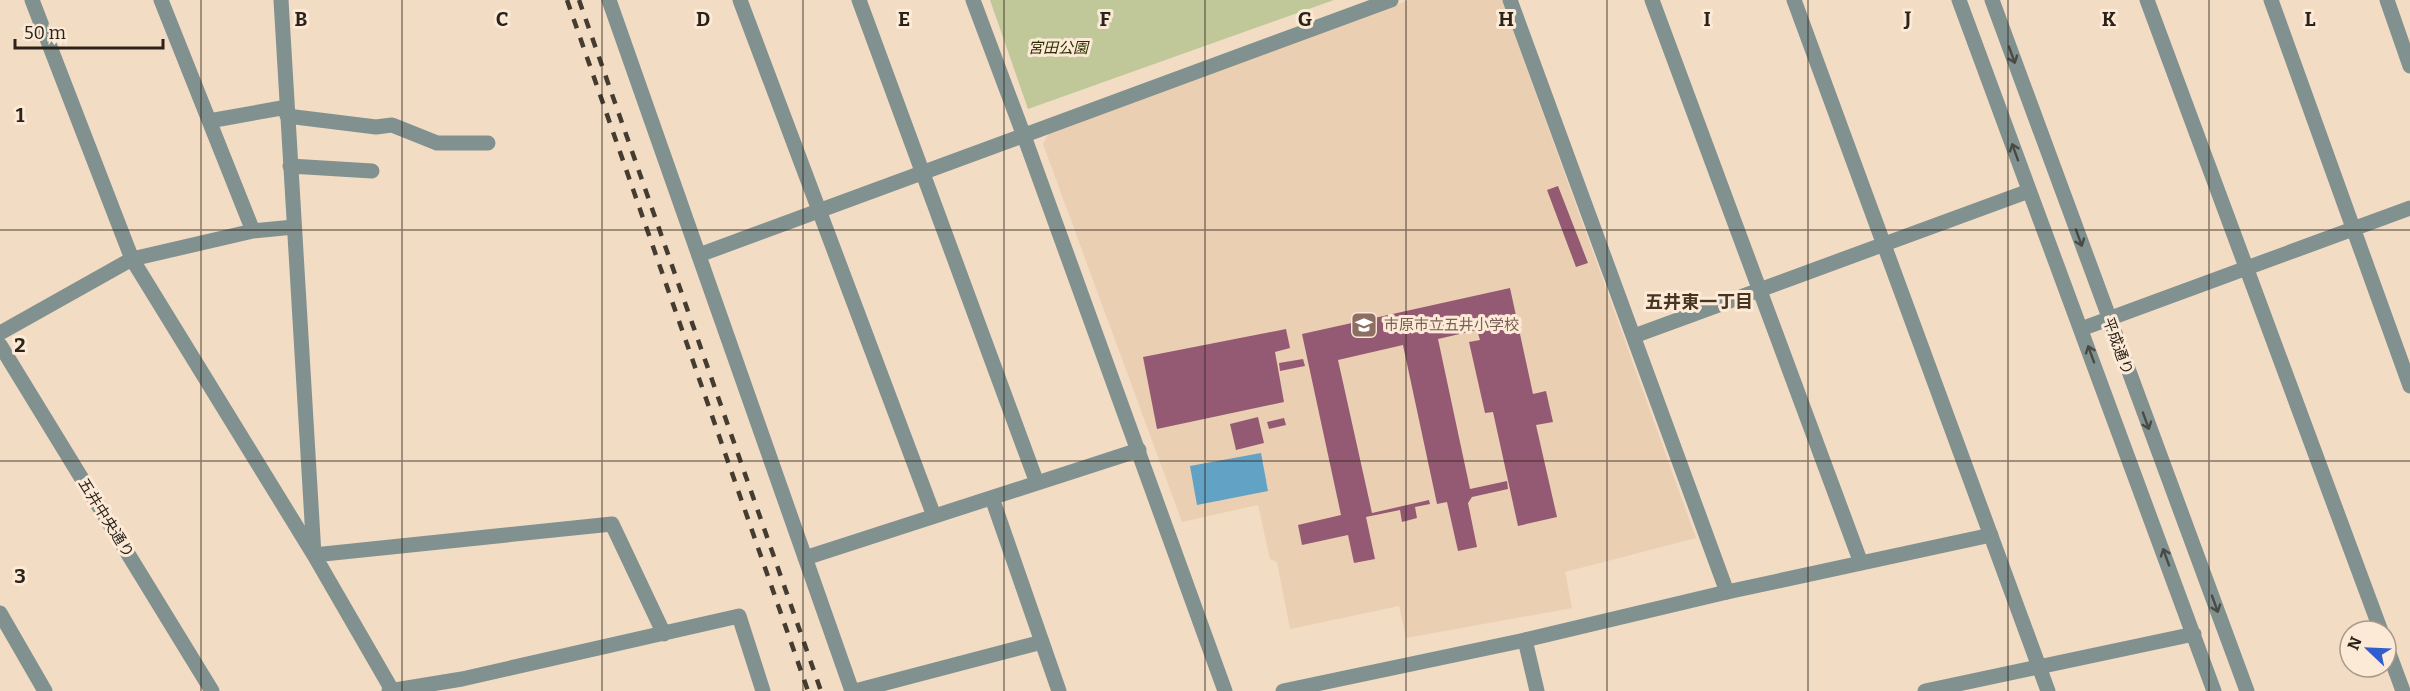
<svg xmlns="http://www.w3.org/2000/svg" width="2410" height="691" font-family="Bitter,'Noto Sans JP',serif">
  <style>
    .built { fill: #eacfb2 }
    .green { fill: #c0c899 }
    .water { fill: #62a2c5 }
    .building { fill: #945a74 }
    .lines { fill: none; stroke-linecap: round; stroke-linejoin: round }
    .minor { stroke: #819190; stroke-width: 15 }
    .tertiary { stroke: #819190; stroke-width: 15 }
    .rail { stroke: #453c31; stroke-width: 4.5; stroke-dasharray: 10 10; stroke-linecap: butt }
    .oneway { stroke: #494a43 }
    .grid { fill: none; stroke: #2b231a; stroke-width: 1.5; stroke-opacity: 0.55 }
    .labels { text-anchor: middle; stroke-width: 6; stroke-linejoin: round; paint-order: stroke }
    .park-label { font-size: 15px; font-style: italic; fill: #2a2f00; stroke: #fcead7 }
    .education-label { font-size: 15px; fill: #785e54; stroke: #fcead7; text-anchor: start }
    .street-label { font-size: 15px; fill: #2b231a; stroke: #fcead7 }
    .quarter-label { font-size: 18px; font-weight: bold; fill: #463521; stroke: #fcead7 }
    .grid-label { font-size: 20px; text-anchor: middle; font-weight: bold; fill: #2b231a; stroke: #fcead7; stroke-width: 6; stroke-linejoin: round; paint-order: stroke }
  </style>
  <rect width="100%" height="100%" fill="#f2dcc4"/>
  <path class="built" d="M1409,0H1502L1696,538L1565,572L1572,608L1406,638L1399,606L1290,629L1277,562L1270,559L1258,505L1182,522L1043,144L1049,133Z"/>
  <path class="green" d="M990,0H1334L1028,109Z"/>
  <path class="water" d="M1261,453L1268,491L1197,505L1190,466Z"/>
  <path class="building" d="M1558,186L1588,263L1576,267L1547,190Z
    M1510,288L1533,394L1546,391L1553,422L1536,425L1557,517L1518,526L1493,412L1485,413L1469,342L1480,340L1477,330L1438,339L1470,489L1507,481L1508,489L1472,497L1468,503L1477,547L1458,551L1447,502L1437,504L1403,345L1338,360L1372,513L1429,500L1430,504L1415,507L1417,518L1402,522L1400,510L1366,517L1375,559L1354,563L1348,535L1302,545L1298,525L1341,515L1302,334Z
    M1286,329L1290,348L1275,352L1284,402L1157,429L1143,357Z
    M1303,359L1305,366L1280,371L1279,363Z
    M1258,417L1264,443L1236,450L1230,424Z
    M1284,418L1286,425L1269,429L1267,422Z"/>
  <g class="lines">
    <path class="minor" d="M32,0L132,259L314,555L392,690
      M161,0L253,231
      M281,0L314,555L612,524L664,634
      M609,0L852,691
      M740,0L934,516
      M859,0L1037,483
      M973,0L1024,136
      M1652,0L1861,563
      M1794,0L2048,691
      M2147,0L2381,631
      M2271,0L2410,386
      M287,116L376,127L392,125L437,143H488
      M209,121L287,107
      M290,166L372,171
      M2081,329L2410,208
      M0,333L132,259L253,231L294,227
      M1634,336L2029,191
      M992,498L1059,691
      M805,558L1139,450
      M1727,592L1991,535
      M0,613L45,691
      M1525,640L1537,691
      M2386,645L2403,691
      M389,691L462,679L739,616L763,691
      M855,691L1042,642"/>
    <path class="tertiary" d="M1959,0L2214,691
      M1992,0L2247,691
      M2387,0L2410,66
      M1024,136L1225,691
      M699,255L1391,0
      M0,345L212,691
      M1283,691L1525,640L1727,592L1510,0
      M1925,691L2194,634"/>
    <path class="rail" d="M567,0L808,691
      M579,0L821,691"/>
  </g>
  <defs><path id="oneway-shaft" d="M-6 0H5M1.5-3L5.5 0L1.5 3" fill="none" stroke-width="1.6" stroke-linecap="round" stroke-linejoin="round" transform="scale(1.5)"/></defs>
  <g class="oneway">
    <use href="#oneway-shaft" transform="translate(2012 55) rotate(70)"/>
    <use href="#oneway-shaft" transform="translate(2015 152) rotate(-110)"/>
    <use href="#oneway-shaft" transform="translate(2079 238) rotate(70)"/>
    <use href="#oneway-shaft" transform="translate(2091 354) rotate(-110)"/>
    <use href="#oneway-shaft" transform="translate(2146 421) rotate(70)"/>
    <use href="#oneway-shaft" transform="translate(2166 557) rotate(-110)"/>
    <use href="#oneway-shaft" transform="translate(2215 604) rotate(70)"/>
  </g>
  <path class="grid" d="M201,0V691M402,0V691M602,0V691M803,0V691M1004,0V691M1205,0V691M1406,0V691M1607,0V691M1808,0V691M2008,0V691M2209,0V691M0,230H2410M0,461H2410"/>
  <defs>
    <symbol id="school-square" viewBox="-11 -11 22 22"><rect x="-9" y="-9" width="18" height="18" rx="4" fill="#8d6e63" stroke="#fcead7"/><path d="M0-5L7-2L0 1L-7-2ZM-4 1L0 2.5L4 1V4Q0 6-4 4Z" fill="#fff"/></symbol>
  </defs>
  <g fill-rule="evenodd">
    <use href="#school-square" x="1349" y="310" width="30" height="30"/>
  </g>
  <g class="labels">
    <g class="park-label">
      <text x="1058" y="53">宮田公園</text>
    </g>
    <g class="education-label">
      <text x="1384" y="330">市原市立五井小学校</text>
    </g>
    <g class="street-label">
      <text transform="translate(2118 346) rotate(70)" y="5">平成通り</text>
      <text transform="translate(106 518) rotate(58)" y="5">五井中央通り</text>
    </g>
    <g class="quarter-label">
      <text x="1699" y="308">五井東一丁目</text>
    </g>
  </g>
  <g class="grid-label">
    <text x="301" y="26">B</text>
    <text x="502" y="26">C</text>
    <text x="703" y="26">D</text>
    <text x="904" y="26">E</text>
    <text x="1105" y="26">F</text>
    <text x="1305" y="26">G</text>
    <text x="1506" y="26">H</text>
    <text x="1707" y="26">I</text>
    <text x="1908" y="26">J</text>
    <text x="2109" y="26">K</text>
    <text x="2310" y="26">L</text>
    <text x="20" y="122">1</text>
    <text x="20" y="352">2</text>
    <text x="20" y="583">3</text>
  </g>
  <g transform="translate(2368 649) rotate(293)"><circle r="28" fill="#fcead7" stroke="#a89a8b" stroke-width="1.5"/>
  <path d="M0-4.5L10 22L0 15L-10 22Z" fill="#325dcc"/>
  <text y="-9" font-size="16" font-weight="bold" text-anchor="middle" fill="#2b231a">N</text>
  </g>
  <path d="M15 39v9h148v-9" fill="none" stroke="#2b231a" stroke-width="3"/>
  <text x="24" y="39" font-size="18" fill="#2b231a" stroke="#fcead7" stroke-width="4.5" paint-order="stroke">50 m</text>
</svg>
